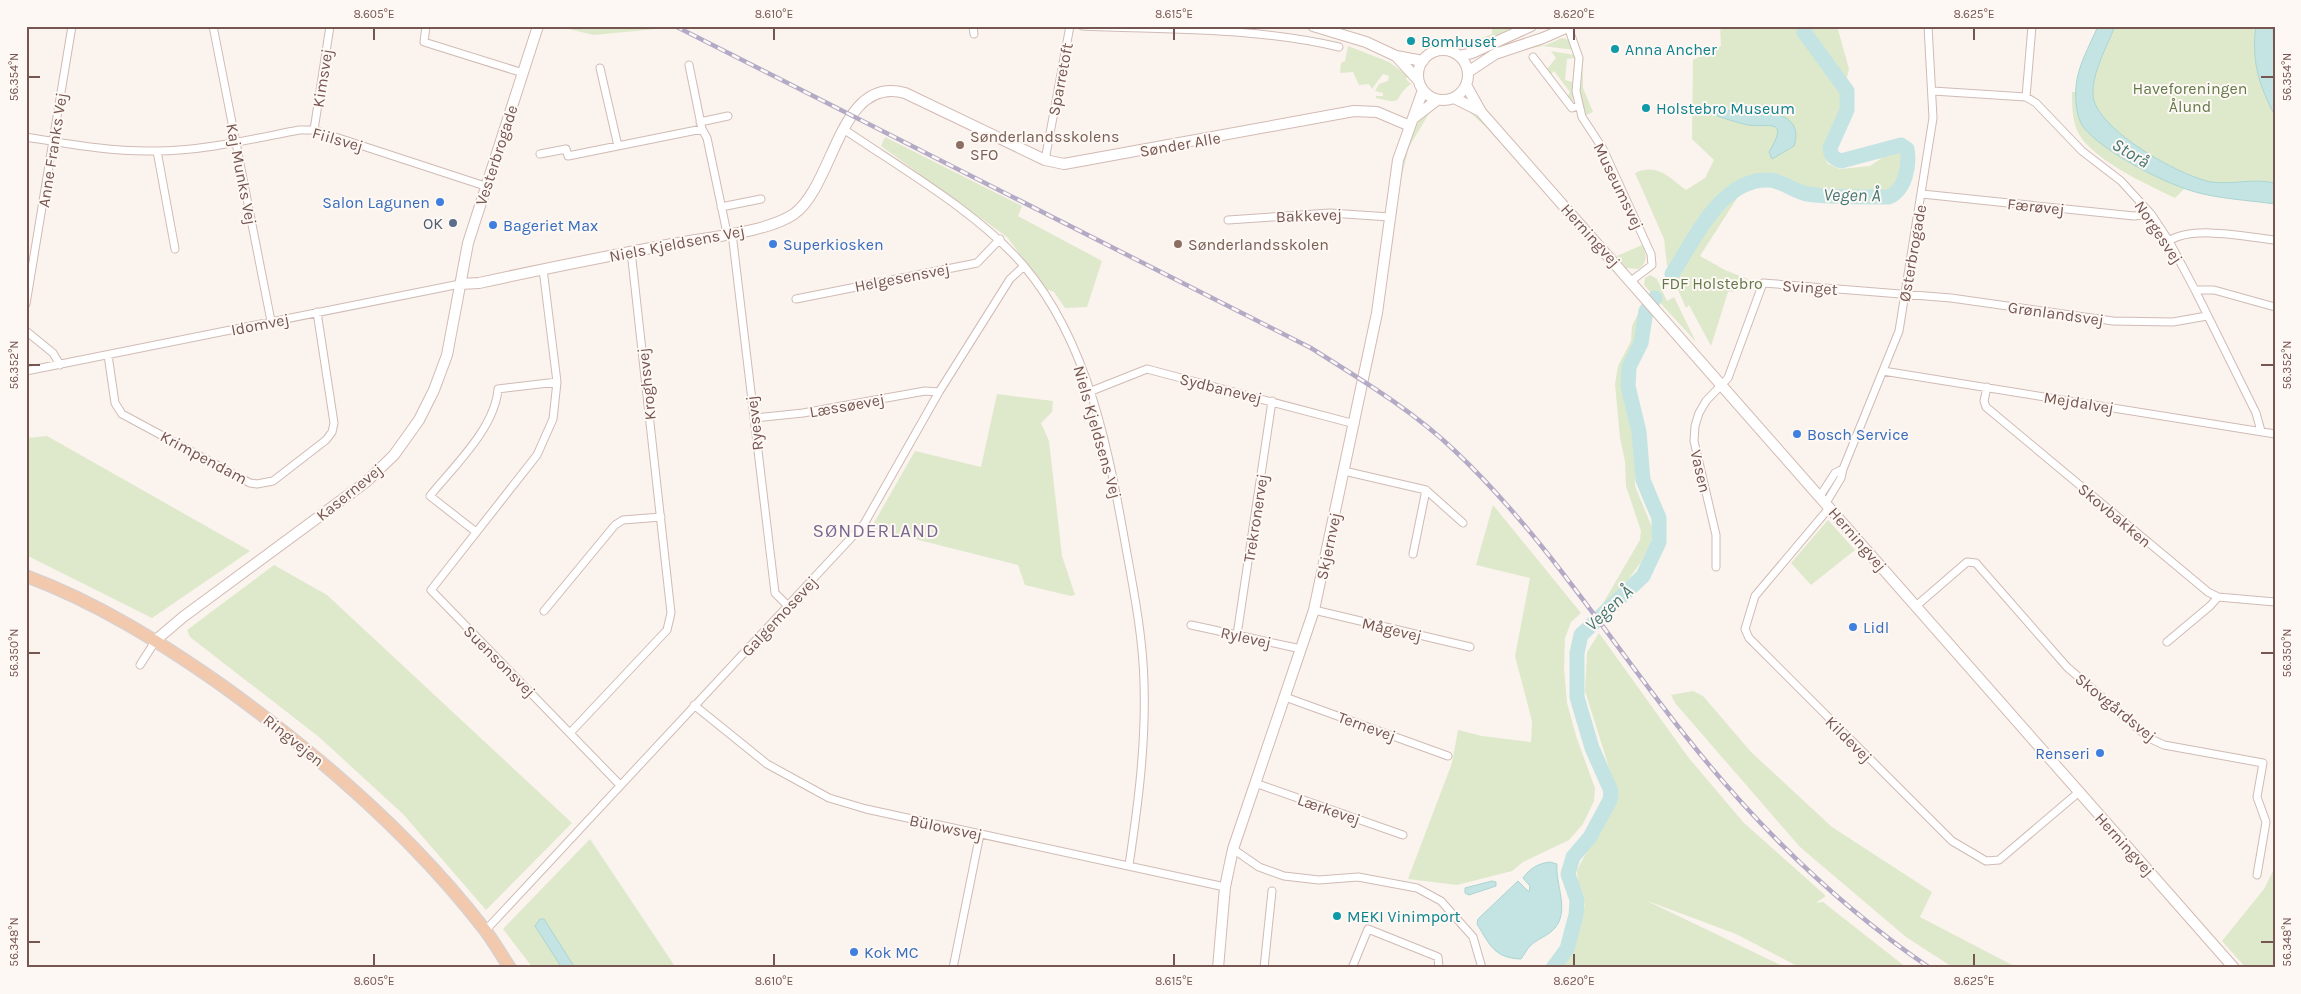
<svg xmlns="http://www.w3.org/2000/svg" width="2301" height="994" font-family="Karla,sans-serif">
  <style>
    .green { fill: #dee9cc }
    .water { fill: #c3e4e2; stroke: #aad5d2 }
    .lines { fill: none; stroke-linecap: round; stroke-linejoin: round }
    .river { stroke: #c3e4e2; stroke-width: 15 }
    .street-casing { stroke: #d0bbb5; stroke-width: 9 }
    .secondary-casing { stroke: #d3bab3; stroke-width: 12 }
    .primary-casing { stroke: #d9d0ce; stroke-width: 14 }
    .street { stroke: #fff; stroke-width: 7 }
    .secondary { stroke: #fff; stroke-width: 10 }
    .primary { stroke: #f3c9ad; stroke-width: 11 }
    .rail-casing { stroke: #b3abc6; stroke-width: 4.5 }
    .rail { stroke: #fef8f4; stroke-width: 2.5; stroke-dasharray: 8; stroke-linecap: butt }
    .ticks { fill: none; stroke: #765651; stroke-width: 2 }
    .culture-dot { fill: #0f9aa8; stroke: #fef8f4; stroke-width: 2 }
    .education-dot { fill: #8d6e63; stroke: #fef8f4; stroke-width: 2 }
    .shop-dot { fill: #3f7fe0; stroke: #fef8f4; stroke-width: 2 }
    .service-dot { fill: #5c6f8a; stroke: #fef8f4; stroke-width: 2 }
    .labels { text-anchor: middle; stroke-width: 4; stroke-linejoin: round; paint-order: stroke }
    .culture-label { font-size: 16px; fill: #0d838f; stroke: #fef8f4; text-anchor: start }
    .street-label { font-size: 16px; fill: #765651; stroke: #fef8f4 }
    .park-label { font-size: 16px; fill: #637a4a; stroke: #fef8f4 }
    .education-label { font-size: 16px; fill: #785e54; stroke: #fef8f4; text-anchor: start }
    .shop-label { font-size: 16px; fill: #366cbe; stroke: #fef8f4; text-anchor: start }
    .service-label { font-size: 16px; fill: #4e5e75; stroke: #fef8f4; text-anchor: end }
    .water-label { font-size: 18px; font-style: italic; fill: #467876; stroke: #fef8f4 }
    .quarter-label { font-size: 19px; letter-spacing: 1px; fill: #7a6990; stroke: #fef8f4 }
    .neatline { fill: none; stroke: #765651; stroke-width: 2 }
    .ticks-label { font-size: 12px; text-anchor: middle; fill: #765651 }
  </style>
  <rect width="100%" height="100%" fill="#fbf3ed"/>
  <path class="green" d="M556,26H662L666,28L594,35Z
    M1502,26H1518L1468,49L1444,45L1434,46L1431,42L1447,44L1451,41L1462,46L1492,34V28Z
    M1720,26H1837L1849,69L1840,108L1824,151L1826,160L1828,164L1840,169L1870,166L1892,151L1899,152L1902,157L1898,184L1888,192L1811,191L1768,176L1750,178L1700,256L1725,270L1755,282L1753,288L1728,292L1711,346L1689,305L1686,308L1667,265L1664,239L1635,173C1658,163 1668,177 1686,190L1705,178L1714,160L1692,139L1693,60L1721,46Z
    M2115,26H2258L2265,94L2275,116V183C2253,178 2232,185 2211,182C2180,176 2095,129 2093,95C2092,72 2107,48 2115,26Z
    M1562,38L1570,40L1574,50L1543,46L1519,50L1532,46L1546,45Z
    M1348,46L1389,62L1408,76L1406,79L1411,84C1392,97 1407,106 1376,98V96H1383V93L1375,91L1379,84L1388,81L1389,76L1383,74L1372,89L1369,84L1359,85L1353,72L1340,73L1341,63L1345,61Z
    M1551,51L1575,55V58L1567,59L1565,80L1572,82L1573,104L1567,98L1570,92L1554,71L1550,75L1546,70L1556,58Z
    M1583,68V88L1593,112L1586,115L1580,93Z
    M2072,92H2076L2079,118L2084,127L2114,152L2153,175L2185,188L2175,198C2148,185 2088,158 2077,130C2072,118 2072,105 2072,92Z
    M1466,109L1481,119L1620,276L1487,128Z
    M1431,110L1409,147L1398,191C1402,162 1406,128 1431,110Z
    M885,137L1022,206L1018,216L1102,261L1087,307L1065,308L1054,292L1046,289L1007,237L881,146Z
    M1607,244L1617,256L1642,245C1647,255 1648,263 1638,269L1626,268Z
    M1650,275L1657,279L1667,301L1674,297L1696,342L1644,285L1645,278Z
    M1642,306L1635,345L1623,367L1622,388L1636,436L1635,486L1653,530L1651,542L1641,562L1628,580L1599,610L1640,540L1641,531L1626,486L1625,461L1620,438L1615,384L1618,366L1631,341L1632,326Z
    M997,394L1053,401L1052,412L1041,423L1049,441L1062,556L1075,595L1071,596L1025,585L1018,565L871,528L915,451L981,467Z
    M47,436L250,551L152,618L26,555V438Z
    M1493,505L1581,613L1571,622L1565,638L1564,668L1567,703L1577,739L1595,788L1594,801L1583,824L1569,840L1523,862L1512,871L1457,885L1408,879L1452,763L1458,730L1482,736L1531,742L1532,721L1515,656L1530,578L1476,565Z
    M1828,520L1855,550L1811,585L1791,563Z
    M274,565L327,595L572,823L486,910L403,814L319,737L190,637L187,630Z
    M1599,633L1688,757L1744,823L1826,896L1816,903L1823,902L1907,968H1801L1736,934L1645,900L1787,968H1563L1585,905L1578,883L1577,870L1615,800L1617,793L1585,691L1587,652Z
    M1693,691L1703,696L1751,752L1832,827L1932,892L1920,917L2018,968H1954L1906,937L1800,847L1675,703L1671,695Z
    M590,839L676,968H533L503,929Z
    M2275,867V968H2246L2222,941L2264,889Z"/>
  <path class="water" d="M2098,26H2115C2107,47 2092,72 2093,95C2095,129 2180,176 2211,182C2233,185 2253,178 2275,183V204C2248,200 2218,199 2192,191C2162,182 2104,152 2084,128C2076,118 2075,98 2076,87C2077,67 2090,45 2098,26Z
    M2256,26H2273L2275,116C2259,85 2251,61 2256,26Z
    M1718,111C1741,111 1808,103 1794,146L1772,159L1769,152C1790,117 1769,128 1748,125C1738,123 1727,119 1717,116Z
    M1550,862L1557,864C1555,884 1570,910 1555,928C1548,936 1537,939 1530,946C1527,949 1524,955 1521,959C1494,958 1490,945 1477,924L1478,919L1518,881L1529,892L1530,886L1523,878C1529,869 1539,863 1550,862Z
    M1492,881L1496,882V886L1469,895L1465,893V888Z
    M540,919H544L575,968H562L535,926Z"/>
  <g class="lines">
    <path class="river" d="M1672,274C1695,239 1721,178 1769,180C1784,181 1794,192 1808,194C1834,198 1862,196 1889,197C1905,190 1910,166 1907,149L1901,145L1841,161C1833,158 1831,156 1830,148L1847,110V91L1804,32V26
      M1553,968L1567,949L1576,915L1577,900L1568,874L1573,857L1590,837L1610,800L1611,791L1592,748L1577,697V653L1581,635L1643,576L1659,542V518L1643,480L1639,432L1628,386L1629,367L1641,343L1646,311L1655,298"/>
    <defs>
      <path id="street" d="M213,26L271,321
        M426,26L424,42L523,73
        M973,26L974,34
        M1082,26C1167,30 1255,27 1339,47
        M1568,27L1579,58L1576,91L1582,117L1603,149L1651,254L1652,265L1631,281
        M1533,57L1572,108L1578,106
        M600,68L618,146
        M1933,91L2026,97L2036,103L2082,151L2121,181L2151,214L2169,241L2195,290L2256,413L2261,431
        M2026,97L2032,26
        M700,122L728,116
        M702,129L707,138L727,233
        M314,130L330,26
        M845,130C902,169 979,213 1024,266C1089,343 1109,452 1126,548C1134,592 1143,638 1144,683C1146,745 1138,805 1129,865
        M26,137C69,144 112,152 155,151C203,151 252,139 299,130H314L485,186
        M157,151L175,249
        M540,154L566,149L568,156L702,129L689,65
        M1045,160L1070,26
        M1922,194L2134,216L2151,214
        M721,207L761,199
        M1228,220L1330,213L1390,217
        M732,233L775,593L789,607
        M2169,241C2193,225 2247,237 2275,240
        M543,269L557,382L553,419L537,455L431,590L620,785
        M2195,290H2214L2275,307
        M796,299L977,263L1000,239
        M26,304L72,26
        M26,331L53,353L60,365
        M108,355L115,403L122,414L250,483L257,484L273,481L326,440L332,432L334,423L317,312
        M26,371L460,284
        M1883,371L2275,434
        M1987,387L1984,401L1986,407L2208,592L2218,597L2275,602
        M1089,392L1147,369L1355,424
        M754,418L803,413L925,391L939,392
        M1344,471L1426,490L1463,523
        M1820,496L1835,473L1843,469
        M1826,503L1841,478L1843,469L1899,331L1933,118L1928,26
        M1830,507L1755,596L1745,629L1749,638L1952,841L1986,861L1999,860L2079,792
        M476,532L430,496C454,466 495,428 498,389L557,382
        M1413,554L1426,490
        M1716,567V535L1694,441L1695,426L1699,413L1706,401L1728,378L1763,283L1951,298L2113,321L2173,322L2207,316
        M1916,606L1967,562L1976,563L2067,667L2149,738L2164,745L2263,763L2257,797L2266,822L2257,875
        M1314,610L1470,647
        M544,611L615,525L623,520L661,517
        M1191,625L1301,649
        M1237,635L1272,401
        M2167,642L2210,606L2218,597
        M140,665L156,640
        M1285,697L1448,756
        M694,705L767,764L829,798L866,809L1225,887
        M571,732L667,630L671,613L631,251
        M1255,783L1403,835
        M1233,849L1259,867L1284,876L1319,880L1358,877L1417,888L1441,901L1473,937L1482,968
        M485,931L864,524L939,392L1010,279L1024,266
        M953,968L980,834
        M1264,968L1272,891
        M1352,968L1368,929L1438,957L1439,968"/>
      <path id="secondary" d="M1313,26L1366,42L1396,56L1423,61
        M1418 75a25 25 0 1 1 50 0a25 25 0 1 1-50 0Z
        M1396,56L1418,80
        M1459,56L1472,53L1531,26
        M1468,72L1495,54L1543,38L1570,26
        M1466,85L1481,112L2234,968
        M1454,98L1480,111
        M1415,117L1437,100
        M460,284L479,283C543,269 608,256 672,244C706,237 766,233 794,214C835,184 839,75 905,93L1045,160L1064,164L1354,111L1377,112L1410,126
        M156,640L183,617L366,482L394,455L419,420L434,390L447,355L468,243L538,26
        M1218,968L1225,887L1233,849L1314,610L1377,313L1398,160L1423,90"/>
      <path id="primary" d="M26,576C96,602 160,642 220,684C318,754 411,834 485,930C494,942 502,956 510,968"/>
    </defs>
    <use href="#street" class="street-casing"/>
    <use href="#secondary" class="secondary-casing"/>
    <use href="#primary" class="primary-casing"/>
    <use href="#street" class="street"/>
    <use href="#secondary" class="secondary"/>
    <use href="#primary" class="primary"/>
    <defs>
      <path id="rail" d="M675,26L1311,348C1360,379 1412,410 1455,451C1546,537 1613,646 1692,744C1759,828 1840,907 1930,968"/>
    </defs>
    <use href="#rail" class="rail-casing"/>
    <use href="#rail" class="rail"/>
  </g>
  <path class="ticks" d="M374,28V40M774,28V40M1174,28V40M1574,28V40M1974,28V40M28,77H40M2261,77H2274M28,365H40M2261,365H2274M28,653H40M2261,653H2274M28,942H40M2261,942H2274M374,954V966M774,954V966M1174,954V966M1574,954V966M1974,954V966"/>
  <g class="culture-dot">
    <circle cx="1411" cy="41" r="5"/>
    <circle cx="1615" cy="49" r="5"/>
    <circle cx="1646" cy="108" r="5"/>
    <circle cx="1337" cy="916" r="5"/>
  </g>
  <g class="education-dot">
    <circle cx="960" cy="145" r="5"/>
    <circle cx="1178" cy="244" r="5"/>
  </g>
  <g class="shop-dot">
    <circle cx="440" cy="202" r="5"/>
    <circle cx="493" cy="225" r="5"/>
    <circle cx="773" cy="244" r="5"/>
    <circle cx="1797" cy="434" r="5"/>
    <circle cx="1853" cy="627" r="5"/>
    <circle cx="2100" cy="753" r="5"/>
    <circle cx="854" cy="952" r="5"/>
  </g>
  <circle class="service-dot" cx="453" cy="223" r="5"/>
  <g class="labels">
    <g class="culture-label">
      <text x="1421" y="47">Bomhuset</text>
      <text x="1625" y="55">Anna Ancher</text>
      <text x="1656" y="114">Holstebro Museum</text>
      <text x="1347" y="922">MEKI Vinimport</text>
    </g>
    <g class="street-label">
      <text transform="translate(322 78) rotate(-81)" y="6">Kimsvej</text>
      <text transform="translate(1060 79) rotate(-79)" y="6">Sparretoft</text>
      <text transform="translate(338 139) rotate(16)" y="6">Fiilsvej</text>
      <text transform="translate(1180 144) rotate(-10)" y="6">Sønder Alle</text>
      <text transform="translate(52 150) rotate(-81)" y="6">Anne Franks Vej</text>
      <text transform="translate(496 155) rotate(-72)" y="6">Vesterbrogade</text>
      <text transform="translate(242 174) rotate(79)" y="6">Kaj Munks Vej</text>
      <text transform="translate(1619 186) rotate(64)" y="6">Museumsvej</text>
      <text transform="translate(2036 206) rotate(6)" y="6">Færøvej</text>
      <text transform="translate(1309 215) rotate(-2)" y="6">Bakkevej</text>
      <text transform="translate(2159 232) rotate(56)" y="6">Norgesvej</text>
      <text transform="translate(1591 235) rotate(48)" y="6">Herningvej</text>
      <text transform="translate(677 243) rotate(-11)" y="6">Niels Kjeldsens Vej</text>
      <text transform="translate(1912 253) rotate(-80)" y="6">Østerbrogade</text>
      <text transform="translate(902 277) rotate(-11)" y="6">Helgesensvej</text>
      <text transform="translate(1810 287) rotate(4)" y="6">Svinget</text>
      <text transform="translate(2056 313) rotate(8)" y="6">Grønlandsvej</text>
      <text transform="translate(260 324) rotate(-11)" y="6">Idomvej</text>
      <text transform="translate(646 384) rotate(-96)" y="6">Kroghsvej</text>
      <text transform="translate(1221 388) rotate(14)" y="6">Sydbanevej</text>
      <text transform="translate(2079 402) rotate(9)" y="6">Mejdalvej</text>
      <text transform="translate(847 405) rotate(-10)" y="6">Læssøevej</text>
      <text transform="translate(754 423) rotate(-97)" y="6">Ryesvej</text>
      <text transform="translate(1098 432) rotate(74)" y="6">Niels Kjeldsens Vej</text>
      <text transform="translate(204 457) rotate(28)" y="6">Krimpendam</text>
      <text transform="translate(1701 471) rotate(77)" y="6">Vasen</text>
      <text transform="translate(349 492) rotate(-39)" y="6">Kasernevej</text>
      <text transform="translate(2115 515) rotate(40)" y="6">Skovbakken</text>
      <text transform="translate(1255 518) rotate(-81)" y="6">Trekronervej</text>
      <text transform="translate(1858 539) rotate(49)" y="6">Herningvej</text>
      <text transform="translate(1328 546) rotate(-78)" y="6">Skjernvej</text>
      <text transform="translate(779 616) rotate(-47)" y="6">Galgemosevej</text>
      <text transform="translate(1392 629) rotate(13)" y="6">Mågevej</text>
      <text transform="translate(1246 637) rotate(12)" y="6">Rylevej</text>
      <text transform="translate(500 661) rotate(45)" y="6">Suensonsvej</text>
      <text transform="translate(2116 707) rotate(39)" y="6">Skovgårdsvej</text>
      <text transform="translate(1367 726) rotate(20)" y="6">Ternevej</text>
      <text transform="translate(1849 739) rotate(45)" y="6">Kildevej</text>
      <text transform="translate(294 740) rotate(39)" y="6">Ringvejen</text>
      <text transform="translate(1329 809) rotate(19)" y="6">Lærkevej</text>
      <text transform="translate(946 827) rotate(12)" y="6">Bülowsvej</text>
      <text transform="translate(2125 844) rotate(48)" y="6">Herningvej</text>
    </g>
    <g class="park-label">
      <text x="2190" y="94">Haveforeningen<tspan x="2190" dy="18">Ålund</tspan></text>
      <text x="1712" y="289">FDF Holstebro</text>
    </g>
    <g class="education-label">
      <text x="970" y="142">Sønderlandsskolens<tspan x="970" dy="18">SFO</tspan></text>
      <text x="1188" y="250">Sønderlandsskolen</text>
    </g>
    <g class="shop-label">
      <text x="430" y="208" text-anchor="end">Salon Lagunen</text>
      <text x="503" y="231">Bageriet Max</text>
      <text x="783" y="250">Superkiosken</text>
      <text x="1807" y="440">Bosch Service</text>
      <text x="1863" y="633">Lidl</text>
      <text x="2090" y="759" text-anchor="end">Renseri</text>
      <text x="864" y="958">Kok MC</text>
    </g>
    <g class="service-label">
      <text x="443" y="229">OK</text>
    </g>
    <g class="water-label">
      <text transform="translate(2131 153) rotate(31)" y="6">Storå</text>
      <text transform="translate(1852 195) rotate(1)" y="6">Vegen Å</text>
      <text transform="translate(1609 608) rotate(-43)" y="6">Vegen Å</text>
    </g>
    <g class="quarter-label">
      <text x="876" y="537">SØNDERLAND</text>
    </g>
  </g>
  <rect width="2301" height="994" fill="none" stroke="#fef8f4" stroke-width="55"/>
  <rect x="28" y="28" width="2246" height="938" class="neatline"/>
  <g class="ticks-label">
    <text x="374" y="18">8.605°E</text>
    <text x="774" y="18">8.610°E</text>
    <text x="1174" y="18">8.615°E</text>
    <text x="1574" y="18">8.620°E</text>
    <text x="1974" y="18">8.625°E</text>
    <text transform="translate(14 77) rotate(-90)" y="4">56.354°N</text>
    <text transform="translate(2287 77) rotate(-90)" y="4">56.354°N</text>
    <text transform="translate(14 365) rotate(-90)" y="4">56.352°N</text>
    <text transform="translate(2287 365) rotate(-90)" y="4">56.352°N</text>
    <text transform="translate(14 653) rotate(-90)" y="4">56.350°N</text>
    <text transform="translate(2287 653) rotate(-90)" y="4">56.350°N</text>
    <text transform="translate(14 942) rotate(-90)" y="4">56.348°N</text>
    <text transform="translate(2287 942) rotate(-90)" y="4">56.348°N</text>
    <text x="374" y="985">8.605°E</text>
    <text x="774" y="985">8.610°E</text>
    <text x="1174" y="985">8.615°E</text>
    <text x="1574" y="985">8.620°E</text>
    <text x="1974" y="985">8.625°E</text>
  </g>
</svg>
